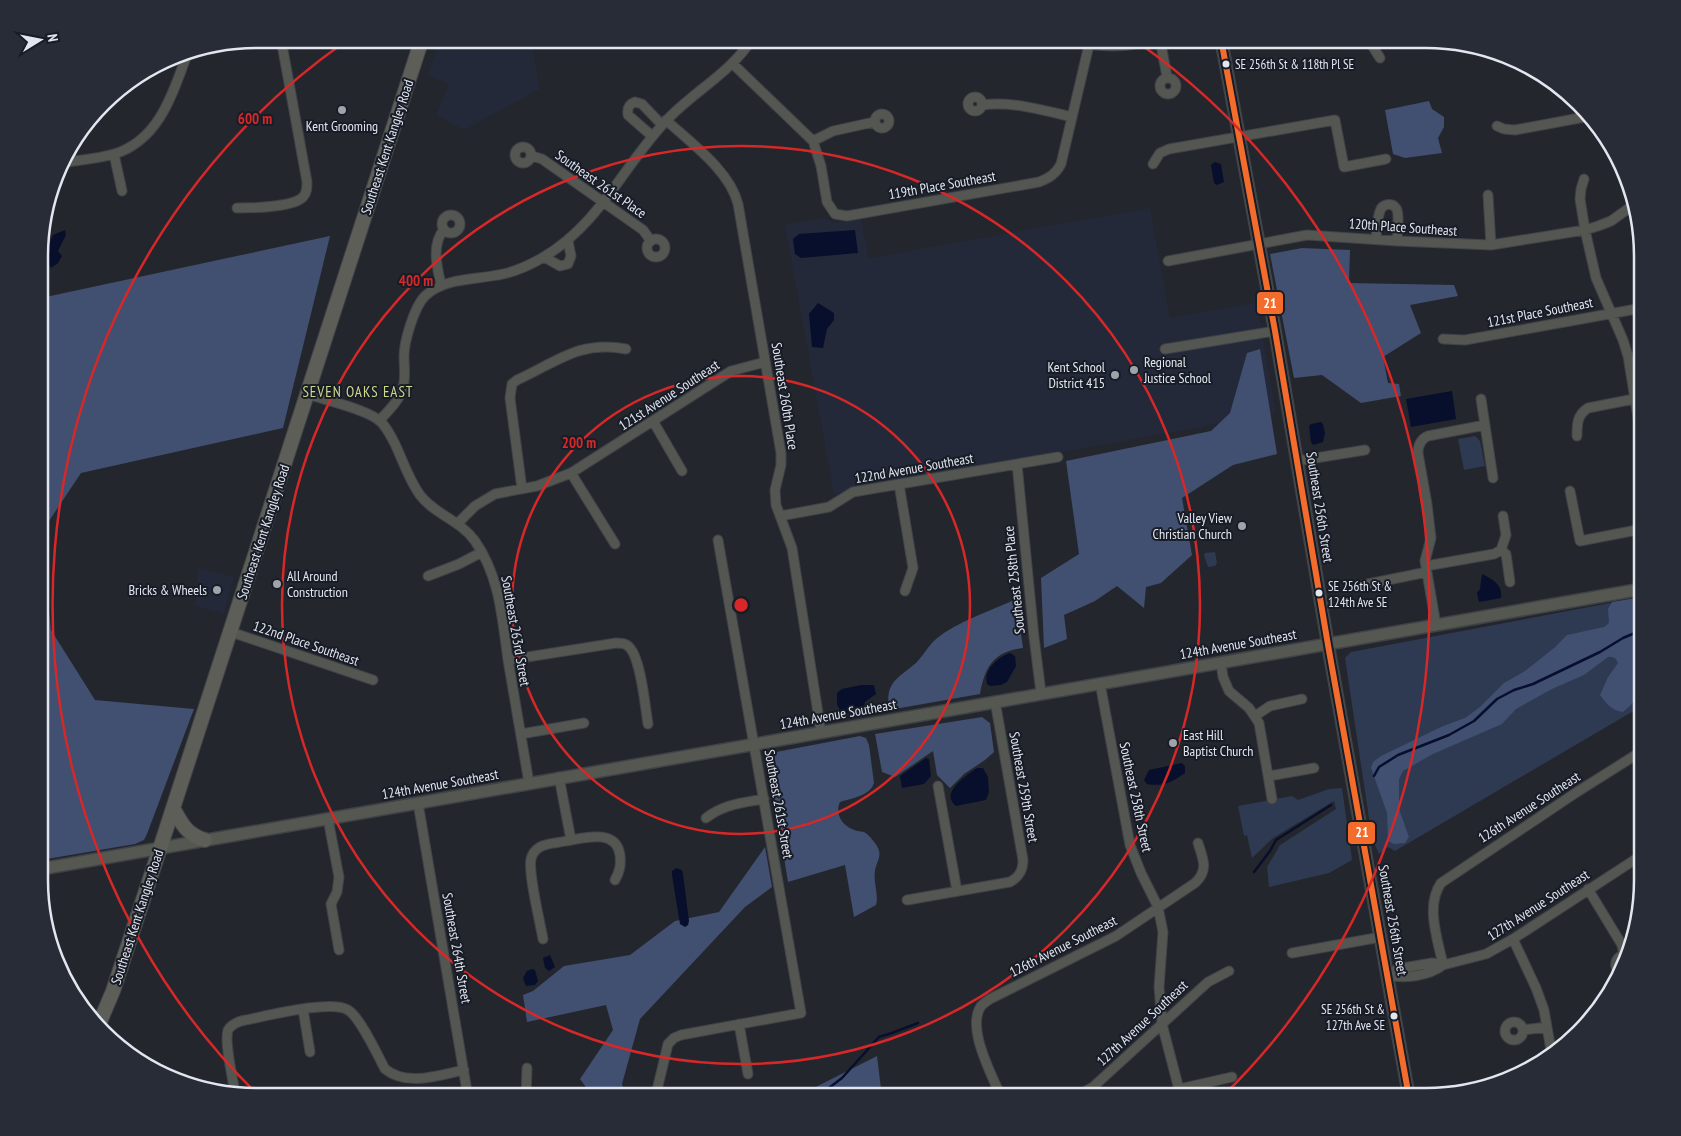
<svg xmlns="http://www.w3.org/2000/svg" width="1681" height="1136" font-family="'PT Sans Narrow',sans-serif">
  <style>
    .built { fill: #232939 }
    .green { fill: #2e3952 }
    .forest { fill: #414f70 }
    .water { fill: #080f2c }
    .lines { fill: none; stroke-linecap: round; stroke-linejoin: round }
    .stream { stroke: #080f2c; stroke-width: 2.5 }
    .street-casing { stroke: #3f4247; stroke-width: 11 }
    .secondary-casing { stroke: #3f4247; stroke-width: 14 }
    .primary-casing { stroke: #3f4247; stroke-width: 16 }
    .street { stroke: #545651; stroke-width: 9 }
    .secondary { stroke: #555751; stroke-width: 11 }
    .primary { stroke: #5c5e57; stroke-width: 14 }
    .bus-1-casing { stroke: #171c27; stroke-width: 10 }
    .bus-1 { stroke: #f36c2b; stroke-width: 6 }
    .ring { fill: none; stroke: #d62828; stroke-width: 2.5 }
    .bus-dot { fill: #e2e6ee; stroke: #171c27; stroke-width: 2 }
    .poi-dot { fill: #a0a3aa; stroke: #171c27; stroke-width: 2 }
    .labels { text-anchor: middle; stroke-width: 4; stroke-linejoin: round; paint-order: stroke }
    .bus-label { font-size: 13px; fill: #e2e6ee; stroke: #171c27; text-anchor: start }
    .poi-label { font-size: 14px; fill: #e2e6ee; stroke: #171c27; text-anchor: start }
    .street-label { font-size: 14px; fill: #e2e6ee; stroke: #171c27 }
    .neighbourhood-label { font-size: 15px; letter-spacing: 1px; fill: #cdd88b; stroke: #171c27 }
    .rim { fill: none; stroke: #e2e6ee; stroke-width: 2.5 }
    .centre { fill: #d62828; stroke: #171c27; stroke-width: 2.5 }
    .ring-label { font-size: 15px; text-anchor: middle; font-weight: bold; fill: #d62828; stroke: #171c27; stroke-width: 4; stroke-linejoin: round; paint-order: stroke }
    .line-badge { stroke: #171c27; stroke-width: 2 }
    .badge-label { font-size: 14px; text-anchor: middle; font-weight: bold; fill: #fff }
  </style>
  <rect width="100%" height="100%" fill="#24262d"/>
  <path class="built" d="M480,39H531L540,89L464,130L436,115L449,84L428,75L438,45Z
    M1150,208L1170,318L1257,302L1276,413L834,494L785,225L824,218L835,223L861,218L869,258Z
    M198,568L234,577L224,614L195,606Z"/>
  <path class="green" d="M1475,436L1480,441L1485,466L1464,470L1458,439Z
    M1215,552L1217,563L1215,566L1208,567L1204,555L1205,553Z
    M1642,597V706L1395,851L1388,847L1379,854L1372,838L1345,658L1351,652Z
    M1342,788L1352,860L1329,873L1269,887L1267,867L1280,845L1336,809L1334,801L1273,838L1252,858L1247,835L1244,836L1238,806L1292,796L1298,800L1329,789Z"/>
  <path class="forest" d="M1429,101L1432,109L1444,117V127L1438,138L1442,153L1405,158L1393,154L1385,110Z
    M330,236L283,428L81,473L41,533V298Z
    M1302,248L1350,250L1349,283L1454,285L1458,296L1410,305L1421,333L1383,357L1388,383L1399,384L1401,396L1361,403L1322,375L1294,378L1270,254Z
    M1260,349L1277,454L1233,465L1182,498L1192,555L1161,583L1146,587L1144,608L1117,586L1095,601L1064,615L1067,639L1044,648L1041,578L1079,554L1066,461L1211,431L1230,413L1247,353Z
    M41,538L51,630L95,700L194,709L147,834L144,840L135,844L41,860Z
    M1642,597V684L1637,696L1631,705L1623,712C1613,711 1606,704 1600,695L1608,677L1618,663C1616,658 1613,656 1608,657L1584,675L1552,689L1516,709L1502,724L1433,754L1403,771L1399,779V809L1409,837L1405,843L1394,844L1388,841L1387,813L1371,768L1373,762L1381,756L1443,726L1465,718L1480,707L1504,683L1525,671L1554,648L1567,635L1604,627L1609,623L1608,609L1612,602Z
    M1016,599L1023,648C993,652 985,667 980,694L889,710C885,682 897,679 916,663C923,656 928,646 936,639C958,621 991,611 1016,599Z
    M982,717L990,723L994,752L985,760L964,774L950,788L937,775L933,751L895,777L882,772L875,734Z
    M860,736L866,738L869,745L874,783C870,796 852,798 840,802C835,813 841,824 852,829C856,831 860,831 864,832C869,835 874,841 877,846C883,856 876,862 875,871C873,883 879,894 876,905L854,917L845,865L788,882L768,761L770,756L776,752Z
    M765,847L772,887L745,907L640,1019L622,1084L626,1097H593L580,1079L613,1030L606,1005L527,1022L523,995L533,991L564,966L630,955L675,921L719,912Z
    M49,877L41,903V878Z
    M877,1056L882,1097H796Z"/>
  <path class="water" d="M1215,162L1221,164L1224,182L1217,185L1214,183L1211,165Z
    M65,230L66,235L58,251L62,256L58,263L51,268L42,255L48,247L53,235Z
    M855,230L858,253L801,258L795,254L793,239L799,234Z
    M818,303L834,313V320L827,329L823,348L812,347L809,314Z
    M1452,391L1456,419L1411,427L1406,399Z
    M1321,422L1323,424L1325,433L1323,442L1313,445L1311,442L1309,426L1311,424Z
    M1482,574C1493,579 1503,585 1501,598L1479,602L1477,593L1480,589Z
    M1010,653L1015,656L1016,666L1007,682L1001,685L990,686L987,684C983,670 998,657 1010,653Z
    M861,685H874L876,694L865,702L863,710L845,714L841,713L837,704V693L842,689Z
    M926,758L929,759L931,776L924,784L902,788L900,776Z
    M1182,763L1185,766V773C1172,782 1163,787 1147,784L1144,780L1149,770Z
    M977,768H983L988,777L989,792L986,800L956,806C939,793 967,775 977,768Z
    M676,868L682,870L683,874L689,921L688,925L685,927L680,924L672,875V871Z
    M550,955L555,967L549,971L545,968L543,958Z
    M532,969L535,970L538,981L535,985L526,986L523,978L527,971Z"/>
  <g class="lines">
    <path class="stream" d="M1374,776L1379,767L1398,755L1449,735L1474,721L1497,699L1514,690L1533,684L1600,652L1623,638L1642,630
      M1254,872L1270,851L1276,840L1331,805
      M817,1097L842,1078L879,1037L892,1033L918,1023"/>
    <defs>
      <path id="street" d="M570,39L576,41L583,39
        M1073,39C1105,51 1132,45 1165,39
        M1160,39L1167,77
        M1368,39L1380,58
        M733,64L813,141L821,166L827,202L835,214L847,216L1039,182C1049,178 1056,174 1061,164L1089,45
        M1160 86a8 8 0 1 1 16 0a8 8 0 1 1-16 0Z
        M968 104a7 7 0 1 1 14 0a7 7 0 1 1-14 0Z
        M982,105C1013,101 1042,110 1072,117
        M875 121a7 7 0 1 1 14 0a7 7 0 1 1-14 0Z
        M666,120C691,143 730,171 738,204L781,453V465L775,490L776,505L792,548L821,732
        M1497,126L1504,129L1515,130L1585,117
        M652,136L628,115C627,108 629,104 635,102L642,104L662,125
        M813,141L833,131L874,122
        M515 155a8 8 0 1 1 16 0a8 8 0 1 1-16 0Z
        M114,154L122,191
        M532,156L542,159L643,230L651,241
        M60,163C78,160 97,159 114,154C160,140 173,92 188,52
        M1153,164L1160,153L1169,149L1335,120L1344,167L1386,159
        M1584,179L1581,189L1580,199L1585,230L1596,278L1623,340L1628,356L1642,442
        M1488,195L1491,245
        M237,208C252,208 294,207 303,197C307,193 307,188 307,182L281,39
        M442 224a9 9 0 1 1 18 0a9 9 0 1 1-18 0Z
        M1376,239C1377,230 1377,219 1380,211C1382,204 1392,202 1396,208C1400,213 1397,234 1397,241
        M647 248a9 9 0 1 1 18 0a9 9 0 1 1-18 0Z
        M544,257L560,266L568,264L571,256L568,241
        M1168,261L1307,235L1397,241L1491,245L1585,230L1598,226L1611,221L1632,206
        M441,285C437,266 431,246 444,229
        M1443,339L1465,340L1642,308
        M1165,349L1275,331
        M307,394C325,400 369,410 381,422C387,428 391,436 395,444C403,461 409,480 420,495C434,514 460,520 475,541C500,577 502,618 508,660C515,701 522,742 529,783
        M1481,399L1493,478
        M380,420C389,410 400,400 403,387C406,377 404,367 404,356C404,342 414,307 425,296C445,277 477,280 503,274C516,271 530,265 542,258C599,225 622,168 665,122C692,92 730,74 752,39
        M653,421L682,471
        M1577,436C1577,424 1577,415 1588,408L1634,399
        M1297,461L1365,450
        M1017,464L1034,637L1041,693
        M571,473L615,544
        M899,484L913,568L905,591
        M522,489L510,398L512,384L517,380C557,362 579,340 626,349
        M1570,491L1580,541L1642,529
        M780,516L829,507L853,492L1058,457
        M1503,516L1506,535L1501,550L1506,554L1510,582
        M458,523L475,506L495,494L537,486L571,473L731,371L765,362
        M1426,566L1494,554L1501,550
        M428,576L459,564L482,552
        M1363,585L1427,572
        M1436,625L1425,561L1431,538L1427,504L1418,453C1418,445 1421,439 1428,436L1485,425
        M231,632L373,680
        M508,660L616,643C621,643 626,643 630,648C641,660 645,706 648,724
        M1221,663L1223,677L1229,691L1249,708L1259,723L1272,799
        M1100,683L1130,845L1141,873L1158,907L1163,932L1159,987L1162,1024L1181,1097
        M1255,716L1270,706L1302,699
        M521,734L584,723
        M1269,776L1314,768
        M559,777L571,840
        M938,786L957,891
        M418,803L468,1097
        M706,818C724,804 742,803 764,799
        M328,819L339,877L337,892L331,904L339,950
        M1588,889L1622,945L1624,955
        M907,900L1010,882C1019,877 1023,871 1023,860L995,701
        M543,939C540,922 528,873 531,859C532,854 535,850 540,847C547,843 558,843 566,841C585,838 616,828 620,855C621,865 620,871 615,880
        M1513,939L1536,988L1544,1010L1551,1050
        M1292,953L1381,937
        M1443,965C1438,940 1425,906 1441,883L1577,792L1642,751
        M1619,972C1612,964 1617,954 1628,955
        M1388,975L1397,969L1432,963L1443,965L1486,954L1513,939L1642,855
        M1388,975C1405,979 1429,976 1443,965
        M303,1009L310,1052
        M1505 1031a9 9 0 1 1 18 0a9 9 0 1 1-18 0Z
        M739,1024L748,1074
        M1523,1030L1547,1027
        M1179,1089L1232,1077
        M657,1090L668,1044L674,1038L681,1035L801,1013L718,540
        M229,1094L235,1093C233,1080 224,1041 228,1030C231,1025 235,1023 241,1021C263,1017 330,999 348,1010C360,1017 378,1056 385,1069C407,1087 439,1075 464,1070
        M526,1097L527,1068
        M1001,1097C992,1075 966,1028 981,1006C983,1004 987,1001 990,999L1116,936L1195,883C1209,870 1203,859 1198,843
        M1075,1097L1093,1087L1208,982L1229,971"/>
      <path id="secondary" d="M1221,39L1275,331L1328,645L1409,1097
        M41,869L1642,589"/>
      <path id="primary" d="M173,808C182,824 186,834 205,840
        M99,1024L113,991L164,836L422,39"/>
    </defs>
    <use href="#street" class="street-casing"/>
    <use href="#secondary" class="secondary-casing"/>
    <use href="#primary" class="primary-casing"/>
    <use href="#street" class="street"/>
    <use href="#secondary" class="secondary"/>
    <use href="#primary" class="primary"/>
    <defs>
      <path id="bus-1" d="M1221,39L1275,331L1328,645L1409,1097"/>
    </defs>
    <use href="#bus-1" class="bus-1-casing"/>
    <use href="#bus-1" class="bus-1"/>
  </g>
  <g class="ring">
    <circle cx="741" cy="605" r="229"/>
    <circle cx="741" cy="605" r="459"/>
    <path d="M259 1096A688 688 0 0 1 346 41M1136 41A688 688 0 0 1 1223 1096"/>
  </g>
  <g class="bus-dot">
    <circle cx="1226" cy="64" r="4.5"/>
    <circle cx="1319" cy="593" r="4.5"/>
    <circle cx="1394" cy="1016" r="4.5"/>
  </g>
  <g class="poi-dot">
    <circle cx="342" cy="110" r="5"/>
    <circle cx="1134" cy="370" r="5"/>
    <circle cx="1115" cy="375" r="5"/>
    <circle cx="1242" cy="526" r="5"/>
    <circle cx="277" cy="584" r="5"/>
    <circle cx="217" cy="590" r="5"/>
    <circle cx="1173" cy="743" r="5"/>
  </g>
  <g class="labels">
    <g class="bus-label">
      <text x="1235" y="69">SE 256th St &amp; 118th Pl SE</text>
      <text x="1328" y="591">SE 256th St &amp;<tspan x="1328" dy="16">124th Ave SE</tspan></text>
      <text x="1385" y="1014" text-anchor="end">SE 256th St &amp;<tspan x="1385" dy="16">127th Ave SE</tspan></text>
    </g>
    <g class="poi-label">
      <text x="342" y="131" text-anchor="middle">Kent Grooming</text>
      <text x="1144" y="367">Regional<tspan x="1144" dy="16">Justice School</tspan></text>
      <text x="1105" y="372" text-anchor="end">Kent School<tspan x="1105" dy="16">District 415</tspan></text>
      <text x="1232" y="523" text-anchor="end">Valley View<tspan x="1232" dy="16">Christian Church</tspan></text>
      <text x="287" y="581">All Around<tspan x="287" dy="16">Construction</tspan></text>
      <text x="207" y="595" text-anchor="end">Bricks &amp; Wheels</text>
      <text x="1183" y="740">East Hill<tspan x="1183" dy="16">Baptist Church</tspan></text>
    </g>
    <g class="street-label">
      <text transform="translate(387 147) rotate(-72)" y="5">Southeast Kent Kangley Road</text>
      <text transform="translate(601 184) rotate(35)" y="5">Southeast 261st Place</text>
      <text transform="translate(942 185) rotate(-10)" y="5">119th Place Southeast</text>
      <text transform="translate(1403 227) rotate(4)" y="5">120th Place Southeast</text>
      <text transform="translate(1540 312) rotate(-11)" y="5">121st Place Southeast</text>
      <text transform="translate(669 395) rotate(-33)" y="5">121st Avenue Southeast</text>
      <text transform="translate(785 396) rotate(81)" y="5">Southeast 260th Place</text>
      <text transform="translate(914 468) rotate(-10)" y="5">122nd Avenue Southeast</text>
      <text transform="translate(1320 507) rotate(81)" y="5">Southeast 256th Street</text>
      <text transform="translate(263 532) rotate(-72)" y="5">Southeast Kent Kangley Road</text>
      <text transform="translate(1014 580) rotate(-96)" y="5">Southeast 258th Place</text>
      <text transform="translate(516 631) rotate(80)" y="5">Southeast 263rd Street</text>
      <text transform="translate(306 643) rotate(19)" y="5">122nd Place Southeast</text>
      <text transform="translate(1238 644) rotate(-10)" y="5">124th Avenue Southeast</text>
      <text transform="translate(838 714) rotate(-10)" y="5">124th Avenue Southeast</text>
      <text transform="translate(440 784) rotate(-10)" y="5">124th Avenue Southeast</text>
      <text transform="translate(1024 787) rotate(80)" y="5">Southeast 259th Street</text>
      <text transform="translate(1136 797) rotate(78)" y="5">Southeast 258th Street</text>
      <text transform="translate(779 804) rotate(80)" y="5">Southeast 261st Street</text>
      <text transform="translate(1529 807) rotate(-33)" y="5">126th Avenue Southeast</text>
      <text transform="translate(1538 905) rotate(-33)" y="5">127th Avenue Southeast</text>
      <text transform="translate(137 917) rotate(-72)" y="5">Southeast Kent Kangley Road</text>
      <text transform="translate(1393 920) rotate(80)" y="5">Southeast 256th Street</text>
      <text transform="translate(1063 946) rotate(-27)" y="5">126th Avenue Southeast</text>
      <text transform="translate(457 948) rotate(80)" y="5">Southeast 264th Street</text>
      <text transform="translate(1142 1023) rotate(-43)" y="5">127th Avenue Southeast</text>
    </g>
    <g class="neighbourhood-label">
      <text x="358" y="397">SEVEN OAKS EAST</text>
    </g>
  </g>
  <path d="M0 0H1681V1136H0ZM256 48H1426A208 208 0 0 1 1634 256V880A208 208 0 0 1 1426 1088H256A208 208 0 0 1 48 880V256A208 208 0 0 1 256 48Z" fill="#272c37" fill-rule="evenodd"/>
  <path class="rim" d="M256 48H1426A208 208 0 0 1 1634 256V880A208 208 0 0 1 1426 1088H256A208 208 0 0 1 48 880V256A208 208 0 0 1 256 48Z"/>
  <circle cx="741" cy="605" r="8" class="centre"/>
  <g class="ring-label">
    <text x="255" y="124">600 m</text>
    <text x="416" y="286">400 m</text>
    <text x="579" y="448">200 m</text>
  </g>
  <g class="line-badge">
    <rect x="1256" y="291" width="28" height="24" rx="5" fill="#f36c2b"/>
    <rect x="1347" y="821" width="29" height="24" rx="5" fill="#f36c2b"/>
  </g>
  <g class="badge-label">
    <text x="1270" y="308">21</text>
    <text x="1362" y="837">21</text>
  </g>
  <g transform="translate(40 40) rotate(80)" stroke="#171c27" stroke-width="4" paint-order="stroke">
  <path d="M0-4L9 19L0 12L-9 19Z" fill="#e2e6ee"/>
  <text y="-8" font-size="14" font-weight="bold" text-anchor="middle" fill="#e2e6ee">N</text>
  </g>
</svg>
